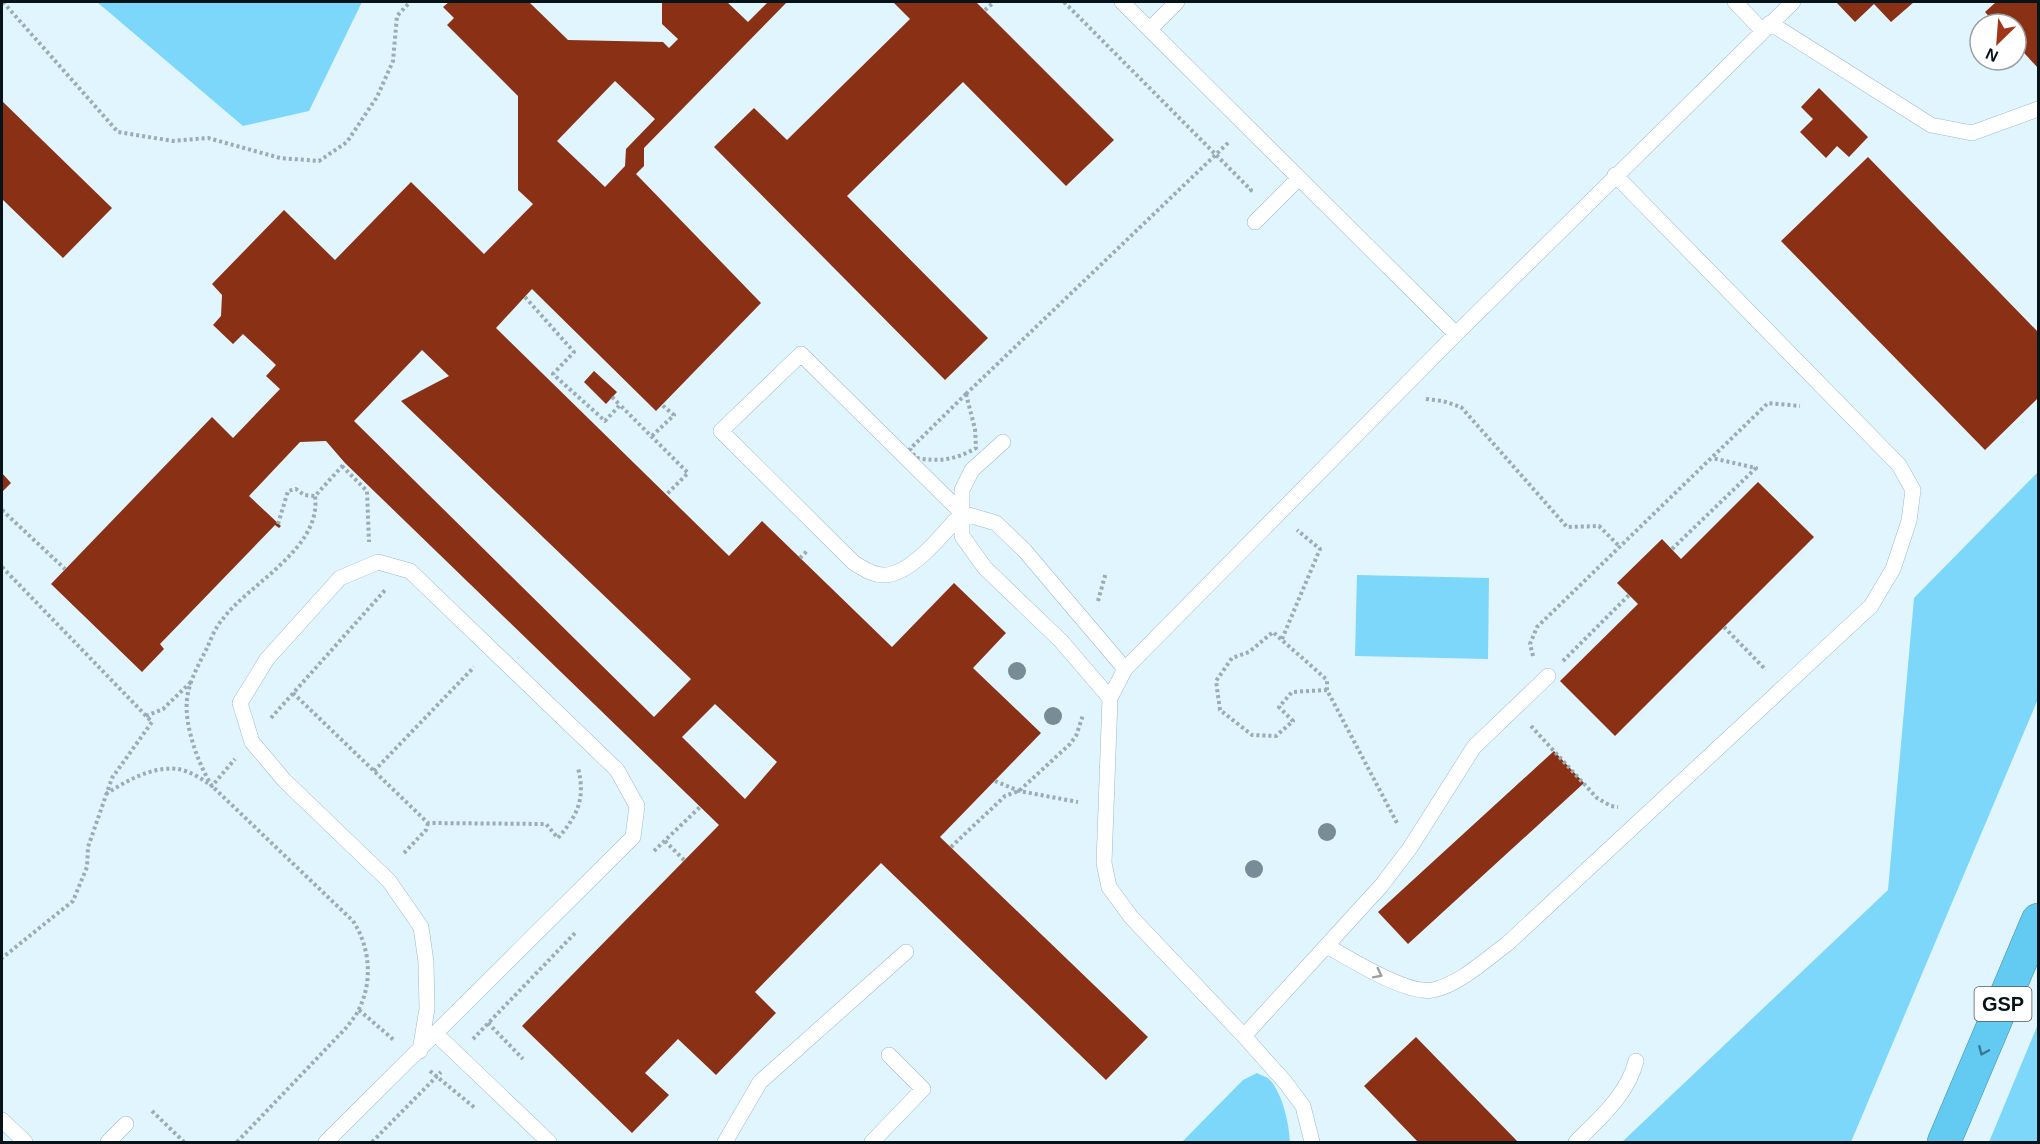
<svg xmlns="http://www.w3.org/2000/svg" width="2040" height="1144" font-family="Helvetica,sans-serif">
  <style>
    .green { fill: #7cd7fb }
    .building { fill: #8a3015; fill-rule: evenodd }
    .lines { fill: none; stroke-linecap: round; stroke-linejoin: round }
    .service-casing { stroke: #9abccb; stroke-width: 16 }
    .motorway-casing { stroke: #428ba6; stroke-width: 34 }
    .path { stroke: #9aacb4; stroke-width: 4; stroke-dasharray: 3 3; stroke-linecap: butt }
    .service { stroke: #fff; stroke-width: 15 }
    .motorway { stroke: #63cbf2; stroke-width: 33 }
    .tree { fill: #778c96 }
    .oneway { stroke: #9ba1a3 }
    .oneway2 { stroke: #397890 }
    .labels { text-anchor: middle; stroke-width: 6; stroke-linejoin: round; paint-order: stroke }
    .shield { fill: #fff; stroke: #515a5d; stroke-width: 1.5 }
    .shield-label { font-size: 20px; font-weight: bold; fill: #061318 }
  </style>
  <rect width="100%" height="100%" fill="#e0f5fe"/>
  <path class="green" d="M97,2H362L309,111L243,126Z
    M2038,472V699L1851,1142H1622L1888,890L1914,598Z
    M1357,575L1489,578L1488,659L1355,656Z
    M2038,1024V1142H1989Z
    M1257,1073C1260,1075 1267,1077 1269,1079C1283,1094 1289,1124 1290,1142H1182L1243,1080Z"/>
  <path class="building" d="M449,2H529L568,40L663,42L669,48L678,39L662,24V2H727L748,22L768,2H787L644,148V166L636,174L761,303L656,411L532,289L496,328L729,556L762,521L892,647L954,583L1006,633L973,668L1041,733L940,837L1148,1037L1106,1080L881,863L755,992L776,1013L716,1075L678,1039L645,1073L669,1095L632,1133L522,1026L719,825L345,463L326,441L300,442L249,496L281,526L279,528L275,525L160,644L164,649L142,672L51,584L212,417L233,438L280,389L266,376L276,365L243,334L233,344L213,325L221,316L222,295L212,284L284,210L335,260L411,182L484,254L533,204L518,190V96L447,25L454,18L443,7ZM615,81L655,119L626,149L625,166L605,187L557,141ZM422,350L449,376L401,401L691,679L654,717L354,421ZM715,704L777,762L745,799L682,737Z
    M893,2H976L1114,140L1066,186L963,82L847,196L988,338L945,380L714,147L754,108L787,140L910,19Z
    M1836,2H1914L1891,22L1874,4L1855,22Z
    M1996,2H2038V68L2016,44V24H1996L1985,12Z
    M1819,88L1868,137L1849,157L1837,146L1826,158L1800,132L1813,119L1801,107Z
    M2,101L112,208L63,258L2,199Z
    M1868,157L2038,332V398L1985,450L1781,241Z
    M594,371L617,392L606,404L584,382Z
    M2,473L11,483L2,492Z
    M1758,482L1814,537L1615,736L1560,681L1638,604L1617,583L1662,539L1681,559Z
    M1554,751L1584,783L1408,944L1378,912Z
    M1416,1037L1518,1142H1418L1364,1086Z"/>
  <g class="lines">
    <defs>
      <path id="service" d="M1122,2L1456,334
        M1735,2L1762,30
        M1770,23L1931,125L1972,133L2038,109
        M1150,29L1177,2
        M1255,222L1299,178
        M962,513L801,354L721,431L854,563C863,568 872,575 883,575C911,576 944,532 962,513V490L972,470L1003,442
        M1110,698L1061,641L985,568L962,536V513L996,523L1025,551L1125,669
        M1327,946C1350,959 1407,995 1433,990C1460,984 1485,960 1507,944L1871,606L1893,569L1909,521L1913,490L1899,465L1615,175
        M436,1034L549,1142
        M1244,1036L1381,886L1410,848L1474,747L1548,676
        M2,1120L25,1142
        M108,1142L126,1124
        M326,1142L633,837L637,806L617,770L410,571L378,562L340,578L267,659L240,703L252,742L284,780L389,881L421,927L426,962L427,1009L420,1051
        M725,1142L760,1082L906,952
        M872,1142L923,1089L889,1055
        M1312,1142L1303,1106L1285,1082L1244,1036L1131,917L1109,887L1104,863L1110,698L1125,669L1456,334L1793,2
        M1576,1142C1600,1118 1628,1094 1636,1061"/>
      <path id="motorway" d="M1944,1142L2038,920"/>
    </defs>
    <use href="#service" class="service-casing"/>
    <use href="#motorway" class="motorway-casing"/>
    <path class="path" d="M3,2L118,132L173,141L208,138L280,158L319,161L347,142L377,97L393,61L397,16L410,2
      M1064,2L1251,190L1248,192
      M985,10L994,2
      M525,297L574,352L553,374L605,421L620,405L688,473L666,495
      M966,394L1230,141
      M966,394L975,429L976,448C955,460 939,462 916,458L910,449Z
      M612,397L620,405
      M1426,399L1443,401L1461,407L1567,527L1599,526L1620,547
      M652,436L674,415L662,405
      M342,466L367,491L369,542
      M2,510L65,569
      M278,524L288,491L296,489L304,495L315,496
      M1672,549L1756,468L1712,458
      M800,558L808,550
      M2,567L152,722L112,778L88,847L87,867L73,901L2,958
      M1098,601L1106,572
      M1724,627L1766,670
      M1282,639L1320,549L1297,530
      M1533,656L1530,644L1537,627L1768,403L1800,406
      M1563,661L1629,595
      M1327,690L1292,692L1279,707L1293,721L1276,736L1252,735L1220,710L1216,681L1232,658L1249,652L1273,632L1327,680V690L1397,823
      M293,693L428,823L546,824L558,838C577,816 586,799 578,768
      M146,716L163,709L192,681
      M271,718L386,589
      M1531,726L1597,798L1611,806L1618,807
      M374,771L474,667
      M995,781L1019,791L1078,802
      M106,794C126,781 152,766 178,769C190,771 202,779 212,786L235,759
      M665,841L684,860
      M951,847L1005,796L1019,791L1070,744L1076,736L1083,715
      M654,851L700,807
      M404,853L426,830L428,823
      M359,1010L395,1041
      M488,1023L523,1059
      M473,1039L576,932
      M430,1071L475,1108
      M152,1111L184,1142
      M237,1142L345,1029C350,1023 356,1016 359,1009C373,981 370,947 353,921L212,786C198,764 184,725 187,699C189,681 199,664 207,648C211,639 215,628 222,620C249,583 322,549 315,496L345,463
      M372,1142L441,1072"/>
    <use href="#service" class="service"/>
    <use href="#motorway" class="motorway"/>
  </g>
  <g class="tree">
    <circle cx="1017" cy="671" r="9"/>
    <circle cx="1053" cy="716" r="9"/>
    <circle cx="1327" cy="832" r="9"/>
    <circle cx="1254" cy="869" r="9"/>
  </g>
  <defs><path id="oneway-chevron" d="M-2-3.5L2.5 0L-2 3.5" fill="none" stroke-width="1.6" stroke-linecap="round" stroke-linejoin="round" transform="scale(1.5)"/></defs>
  <use class="oneway" href="#oneway-chevron" transform="translate(1378 974) rotate(27)"/>
  <use class="oneway2" href="#oneway-chevron" transform="translate(1983 1051) rotate(113)"/>
  <g class="labels">
    <rect class="shield" x="1974.5" y="987" width="57" height="34" rx="4.5"/>
    <g class="shield-label">
      <text x="2003" y="1011">GSP</text>
    </g>
  </g>
  <rect width="2040" height="1144" fill="none" stroke="#061318" stroke-width="6"/>
  <g transform="translate(1998 42) rotate(205)"><circle r="28" fill="#ffffff" stroke="#9ba1a3" stroke-width="1.5"/>
  <path d="M0-4.5L10 22L0 15L-10 22Z" fill="#9f3718"/>
  <text y="-9" font-size="16" font-weight="bold" text-anchor="middle" fill="#061318">N</text>
  </g>
</svg>
